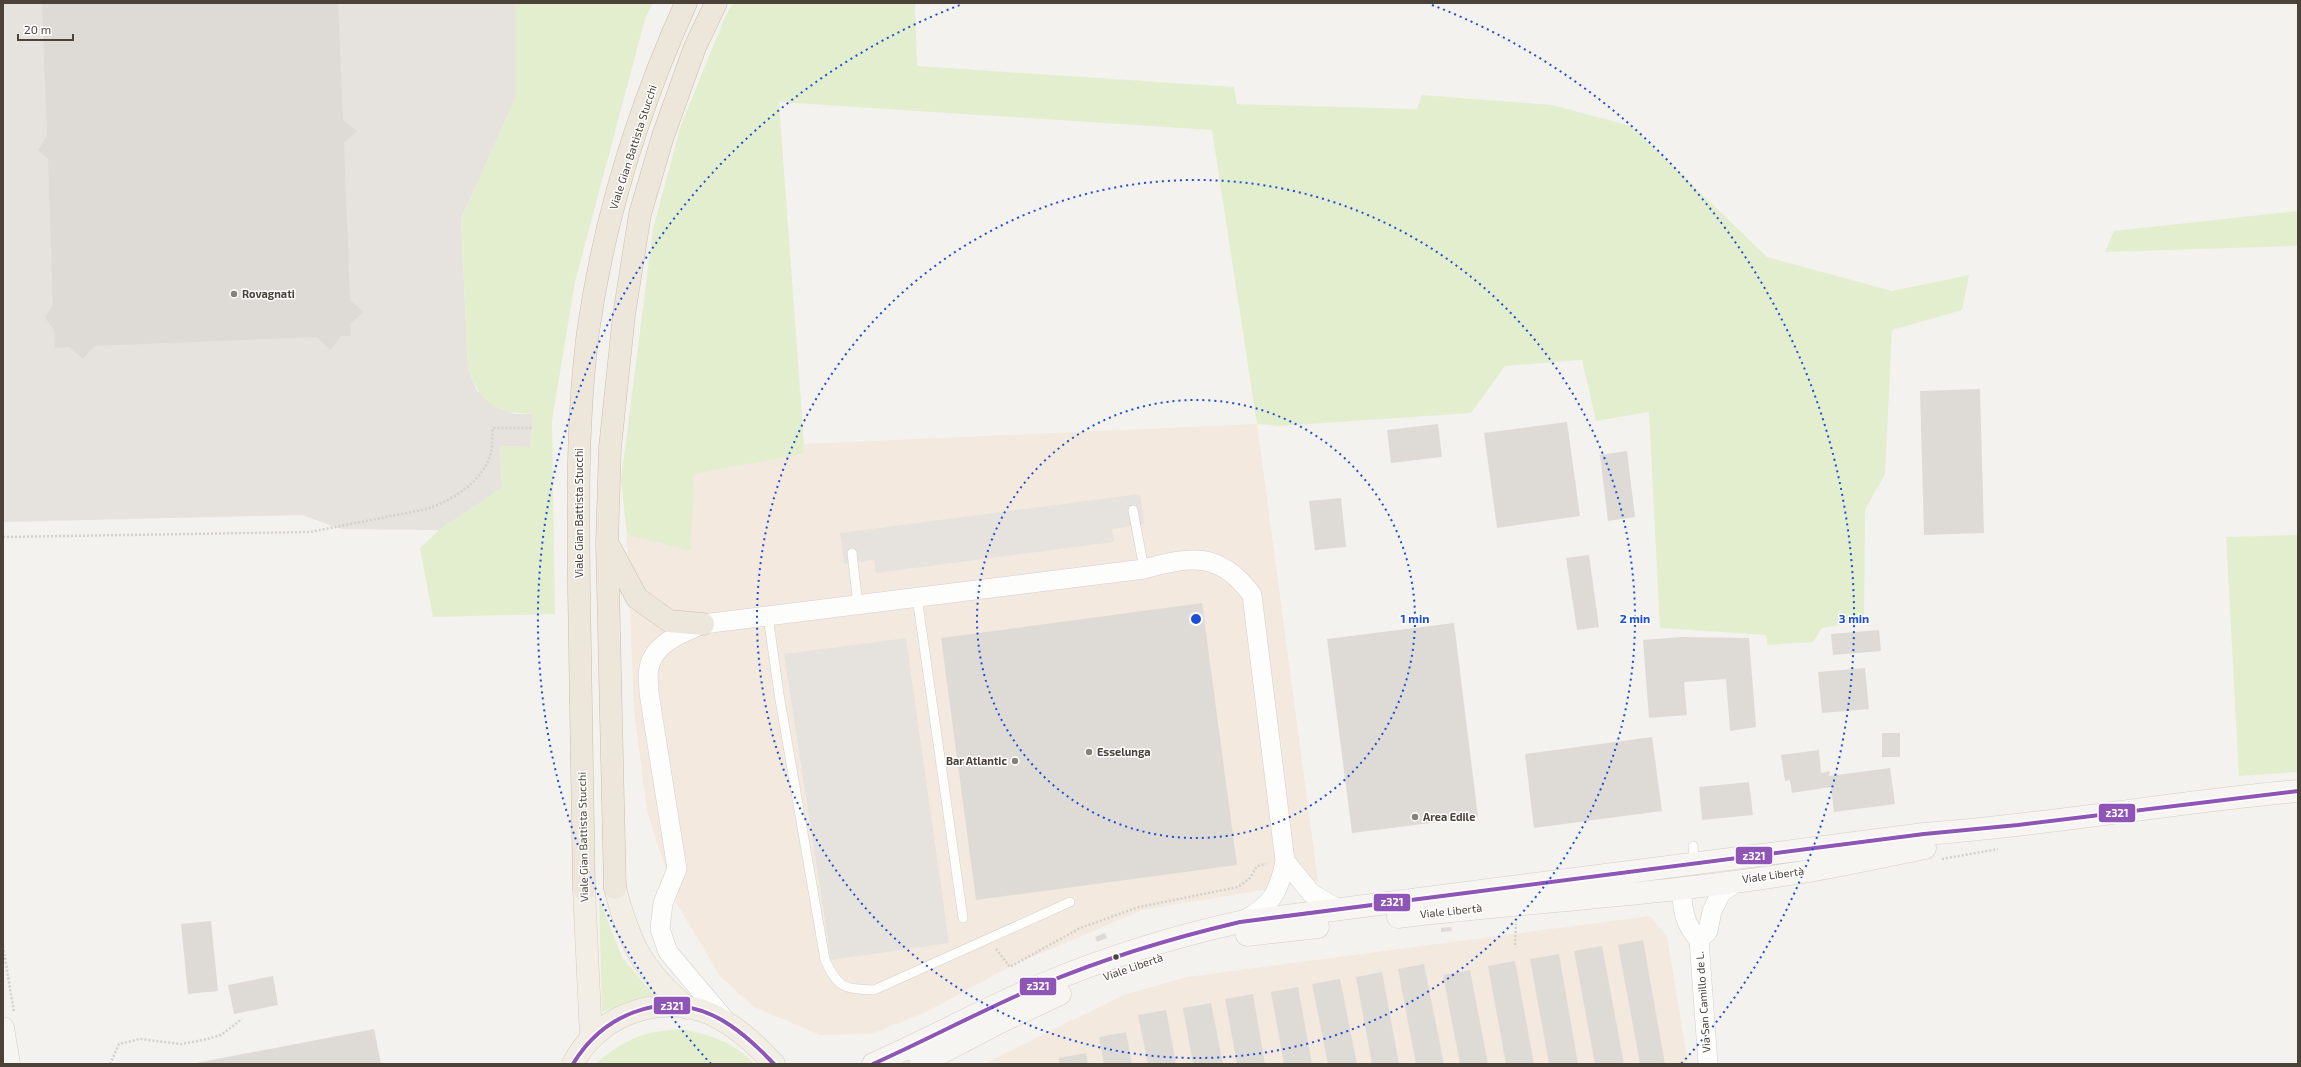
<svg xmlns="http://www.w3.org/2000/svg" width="2301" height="1067" font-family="'Exo 2',sans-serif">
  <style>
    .commercial { fill: #f3e9df }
    .industrial { fill: #e6e2de }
    .green { fill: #e3eecf }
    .parking { fill: #e6e3df }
    .building { fill: #dedbd6 }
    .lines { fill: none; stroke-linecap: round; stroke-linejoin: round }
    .lane-casing { stroke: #d2d0cb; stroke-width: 10 }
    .street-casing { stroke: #d2d0cb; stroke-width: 20 }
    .secondary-casing { stroke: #d3cfc5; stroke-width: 23 }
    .primary-casing { stroke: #d6cdbb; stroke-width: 23 }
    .highway-casing { stroke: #ccbea9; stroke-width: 23 }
    .path { stroke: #d3d1cc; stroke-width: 2.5; stroke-dasharray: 2 2; stroke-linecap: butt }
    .lane { stroke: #fdfdfc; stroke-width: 9 }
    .street { stroke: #fdfdfc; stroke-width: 19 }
    .secondary { stroke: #f7f5f1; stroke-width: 22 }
    .primary { stroke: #f2eee6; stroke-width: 22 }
    .highway { stroke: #ede6db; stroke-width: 22 }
    .bus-1-casing { stroke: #fff; stroke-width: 7 }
    .bus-1 { stroke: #8e54b6; stroke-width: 4 }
    .ring { fill: none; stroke: #1d4ed8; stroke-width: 2; stroke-dasharray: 2 4 }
    .poi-dot { fill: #868078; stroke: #fff; stroke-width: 1.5 }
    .bus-dot { fill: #4b4339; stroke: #fff; stroke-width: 1.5 }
    .labels { text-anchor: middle; stroke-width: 3; stroke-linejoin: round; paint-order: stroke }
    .street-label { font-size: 11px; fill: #4b4339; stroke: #fff }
    .poi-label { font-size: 11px; font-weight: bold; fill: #4b4339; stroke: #fff; text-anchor: start }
    .centre { fill: #1d4ed8; stroke: #fff; stroke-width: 2 }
    .ring-label { font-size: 12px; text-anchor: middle; font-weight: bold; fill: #1d4ed8; stroke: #fff; stroke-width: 3; stroke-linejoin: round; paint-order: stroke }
    .line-badge { stroke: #fff; stroke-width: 1.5 }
    .badge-label { font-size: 11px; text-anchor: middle; font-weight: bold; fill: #fff }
  </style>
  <rect width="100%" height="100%" fill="#f4f2ee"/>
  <path class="commercial" d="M1257,424L1318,881L1143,910L1013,965L926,1012L871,1034L820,1035L754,1007L720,976L677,904L647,811L634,710L627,535L691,551L693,474L803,454L804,444Z
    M1650,916L1667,937L1688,1064H984L1123,995L1187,977Z"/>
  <path class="industrial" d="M3,3H515V99L461,219L468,369L477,391L514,414H533L530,447L500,446L502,488L439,530L341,529L302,515L3,522Z"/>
  <path class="green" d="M515,3H653L645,19L575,282L552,421L555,614L433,617L420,548L439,530L502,488L500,446L530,447L533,414C494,412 483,406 468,369L461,219L515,99Z
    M733,3H915L917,66L1234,87L1237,104L1417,109L1422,95L1552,105L1631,126L1767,257L1892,291L1969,275L1962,310L1892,330L1885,474L1865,510L1864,621L1822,628L1813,642L1767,645L1766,635L1660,628L1649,412L1596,421L1582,360L1505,366L1471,413L1279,426L1257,424L1212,130L779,102L804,444L803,454L694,474L691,551L627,535L621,480L653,229L681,125L725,17Z
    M2298,211V246L2105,252L2114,231Z
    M2298,535V772L2239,776L2226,537Z
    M599,899L622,957L654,995L602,1012Z
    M682,1029C710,1035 735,1042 754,1064H595C627,1038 641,1032 682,1029Z"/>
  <path class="parking" d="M3,324L8,443L3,444Z
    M1140,494L1144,524L1112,529L1114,542L876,573L874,560L844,564L840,533Z
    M906,638L949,943L831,960L784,654Z"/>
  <path class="building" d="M42,3H338L343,120L357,131L344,143L350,300L364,312L350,324L351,336H341L330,350L317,337L94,346L83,359L69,347L55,348L54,330L45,318L53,305L48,159L38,150L47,136Z
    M1980,389L1984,533L1924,535L1920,391Z
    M1567,422L1580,516L1497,528L1484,433Z
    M1438,424L1442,457L1391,463L1387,430Z
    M1627,451L1635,517L1608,521L1600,455Z
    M1341,498L1346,547L1315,550L1309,501Z
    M1589,555L1599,627L1577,630L1566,558Z
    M1202,603L1237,865L976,900L941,638Z
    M1454,623L1478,817L1352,833L1327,639Z
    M1879,630L1881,651L1833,655L1831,634Z
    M1681,637L1749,638L1756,727L1730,731L1726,679L1684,682L1687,715L1649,718L1643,640Z
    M1865,668L1869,709L1822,713L1818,672Z
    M1882,733H1900V757H1882Z
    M1652,737L1662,811L1534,828L1525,754Z
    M1819,750L1821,773L1830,771L1829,776L1890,768L1895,804L1834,812L1831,787L1792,793L1790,780L1785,781L1781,755Z
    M1749,782L1753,815L1702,820L1699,787Z
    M211,921L218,991L188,994L181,924Z
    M1451,927L1452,931L1441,932V928Z
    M1105,933L1107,938L1097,942L1095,937Z
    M1643,940L1665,1064H1640L1618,945Z
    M1602,946L1624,1064H1595L1574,951Z
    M1559,954L1578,1064H1549L1530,959Z
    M1515,961L1534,1064H1506L1488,966Z
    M1424,964L1444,1064H1416L1398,969Z
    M1470,970L1488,1064H1460L1443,975Z
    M1382,972L1399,1064H1372L1356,977Z
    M273,976L278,1005L234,1014L228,985Z
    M1340,979L1357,1064H1328L1312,984Z
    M1298,987L1312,1064H1284L1271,992Z
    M1253,994L1265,1064H1237L1225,999Z
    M1211,1003L1223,1064H1193L1183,1008Z
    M1166,1010L1176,1064H1148L1138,1015Z
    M374,1029L381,1064H196V1063Z
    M1126,1032L1132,1064H1104L1099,1037Z
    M1086,1053L1088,1064H1060L1059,1058Z"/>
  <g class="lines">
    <defs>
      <path id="lane" d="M1133,510L1144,569
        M852,553L858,605
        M917,597L963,918
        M768,616L779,694L825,960C838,988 844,989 874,990L1070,902
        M1693,846L1695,864"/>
      <path id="street" d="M1285,861L1311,893L1338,909
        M1681,887C1683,910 1683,922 1699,940
        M1699,940L1708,1064
        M1699,940L1708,931L1712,911L1721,893L1739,880
        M726,1021L668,952L660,929L663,903L677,869L649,693C649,685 647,676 649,668C654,643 682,633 703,624L1144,569C1191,556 1220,551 1252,595L1285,861C1279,893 1271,906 1242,921"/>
      <path id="secondary" d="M1398,917C1533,901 1669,894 1803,872C1844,865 1885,856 1925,848
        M1247,935L1318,927
        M3,1028L9,1064
        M873,1064C930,1039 984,1009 1041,985C1105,958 1172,937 1240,922L1924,834C2049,825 2173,802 2298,791
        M920,1064L996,1024L1060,994"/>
      <path id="primary" d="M615,888C630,945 642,969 687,1008
        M584,889L591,1038
        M573,1064C595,1018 655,994 703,1011C731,1021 754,1042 774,1064"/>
      <path id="highway" d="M609,546L637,598L669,621L703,624
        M615,888L607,543L610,448L624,315L640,214L663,136L695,47L716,3
        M584,889C582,789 580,689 579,590C578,504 577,418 588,332C604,218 639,107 686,3"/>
    </defs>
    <use href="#lane" class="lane-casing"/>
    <use href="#street" class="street-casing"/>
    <use href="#secondary" class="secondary-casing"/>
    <use href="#primary" class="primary-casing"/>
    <use href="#highway" class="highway-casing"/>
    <path class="path" d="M3,537L310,532L427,509C452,500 481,483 490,456C493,447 492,437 493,428H532
      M1942,859L1998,849
      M1515,945L1516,924
      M3,946L14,1012
      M996,949L1010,967L1080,928L1139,907L1238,887L1250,878L1257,866L1266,864
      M110,1064L119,1044L140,1039L181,1044L203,1040L221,1035L242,1019"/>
    <use href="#lane" class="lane"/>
    <use href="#street" class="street"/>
    <use href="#secondary" class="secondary"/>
    <use href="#primary" class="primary"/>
    <use href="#highway" class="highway"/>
    <defs>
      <path id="bus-1" d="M573,1064C602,1016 658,991 712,1015C736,1026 756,1045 774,1064
        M873,1064C929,1039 984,1009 1041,985C1105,958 1172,938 1240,922L1924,834L2018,825L2298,791"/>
    </defs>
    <use href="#bus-1" class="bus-1-casing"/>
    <use href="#bus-1" class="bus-1"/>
  </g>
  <g class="ring">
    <circle cx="1196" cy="619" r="219"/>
    <circle cx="1196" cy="619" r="439"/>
    <path d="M711 1064A658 658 0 0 1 960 5M1432 5A658 658 0 0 1 1681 1064"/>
  </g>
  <g class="poi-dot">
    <circle cx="234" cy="294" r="4"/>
    <circle cx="1089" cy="752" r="4"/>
    <circle cx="1015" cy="761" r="4"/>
    <circle cx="1415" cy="817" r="4"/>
  </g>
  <circle class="bus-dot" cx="1116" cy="957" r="3.5"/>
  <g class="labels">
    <g class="street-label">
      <text transform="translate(633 147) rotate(-72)" y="4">Viale Gian Battista Stucchi</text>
      <text transform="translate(579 513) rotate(-90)" y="4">Viale Gian Battista Stucchi</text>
      <text transform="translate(583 837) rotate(-91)" y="4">Viale Gian Battista Stucchi</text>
      <text transform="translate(1773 875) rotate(-8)" y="4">Viale Libertà</text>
      <text transform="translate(1451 911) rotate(-6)" y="4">Viale Libertà</text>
      <text transform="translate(1133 967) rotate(-19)" y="4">Viale Libertà</text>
      <text transform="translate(1703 1002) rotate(-94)" y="4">Via San Camillo de L.</text>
    </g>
    <g class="poi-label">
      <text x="242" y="298">Rovagnati</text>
      <text x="1097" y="756">Esselunga</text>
      <text x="1007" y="765" text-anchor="end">Bar Atlantic</text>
      <text x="1423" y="821">Area Edile</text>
    </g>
  </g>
  <circle cx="1196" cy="619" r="6" class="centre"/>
  <g class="ring-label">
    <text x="1415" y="623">1 min</text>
    <text x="1635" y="623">2 min</text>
    <text x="1854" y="623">3 min</text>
  </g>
  <g class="line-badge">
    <rect x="2098" y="803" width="38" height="20" rx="4" fill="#8e54b6"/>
    <rect x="1735" y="846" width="38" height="19" rx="4" fill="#8e54b6"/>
    <rect x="1373" y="893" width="38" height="19" rx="4" fill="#8e54b6"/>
    <rect x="1019" y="977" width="38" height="19" rx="4" fill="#8e54b6"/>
    <rect x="653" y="996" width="38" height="19" rx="4" fill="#8e54b6"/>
  </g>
  <g class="badge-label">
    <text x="2117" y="817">z321</text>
    <text x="1754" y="860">z321</text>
    <text x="1392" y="906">z321</text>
    <text x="1038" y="990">z321</text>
    <text x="672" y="1010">z321</text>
  </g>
  <rect width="2301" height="1067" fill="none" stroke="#4b4339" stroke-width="8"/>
  <path d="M18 34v6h55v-6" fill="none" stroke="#4b4339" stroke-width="2"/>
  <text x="24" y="34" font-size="12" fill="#4b4339" stroke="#ffffff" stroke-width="3" paint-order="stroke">20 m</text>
</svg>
